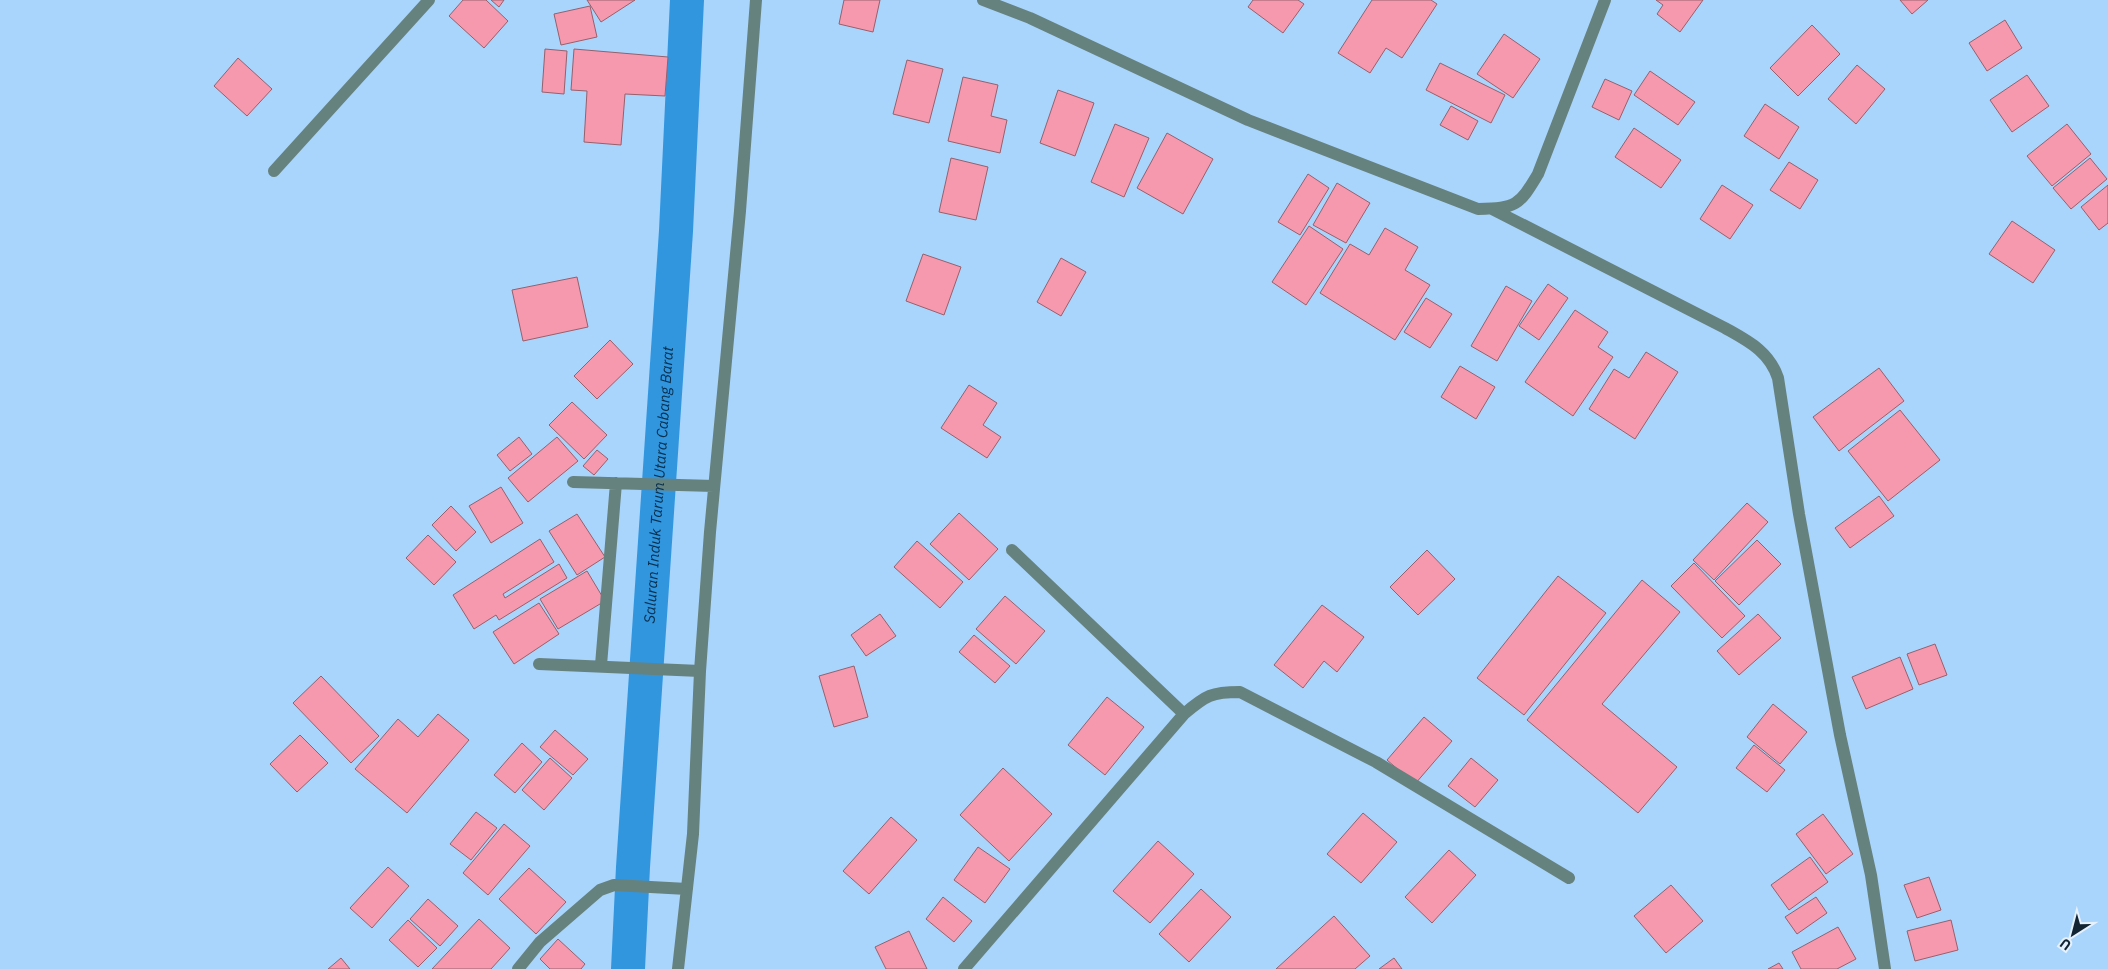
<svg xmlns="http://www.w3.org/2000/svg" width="2108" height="969" font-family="'IBM Plex Sans',sans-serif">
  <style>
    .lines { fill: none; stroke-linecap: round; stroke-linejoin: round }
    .canal { stroke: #3296df; stroke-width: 34 }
    .building { fill: #f699af; stroke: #96606c }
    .minor { stroke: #66827e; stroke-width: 12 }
    .labels { text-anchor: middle; stroke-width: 4; stroke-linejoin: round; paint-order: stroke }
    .water-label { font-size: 15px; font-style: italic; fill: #062f4d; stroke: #e5f2fe }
  </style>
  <rect width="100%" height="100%" fill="#a9d5fc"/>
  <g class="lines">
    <path class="canal" id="s1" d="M628,969L633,867L676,231L687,0"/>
  </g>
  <path class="building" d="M463,0H486L508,21L484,48L449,16Z
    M491,0H504L499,7Z
    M587,0H635L601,22Z
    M844,0H880L873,32L839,24Z
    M1253,0H1298L1304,4L1283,33L1248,7Z
    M1372,0H1431L1437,4L1402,58L1386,48L1370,73L1338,53Z
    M1656,0H1703L1680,32L1657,14L1663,5Z
    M1900,0H1928L1912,14Z
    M590,6L597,37L561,45L554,14Z
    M2005,20L2022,48L1987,71L1969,43Z
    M1812,25L1840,54L1798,96L1770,68Z
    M1504,34L1540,59L1513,98L1477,74Z
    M545,49L567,51L564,94L542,92Z
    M574,49L668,57L665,96L625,94L621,145L584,142L587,91L571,90Z
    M238,58L272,89L247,116L214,86Z
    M907,60L943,69L929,123L893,114Z
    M1440,63L1505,95L1491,123L1426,90Z
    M1857,65L1885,89L1856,124L1828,99Z
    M1650,71L1695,102L1678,125L1634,95Z
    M2027,75L2049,106L2012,132L1990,100Z
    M963,77L998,85L991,116L1007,120L1000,153L948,141Z
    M1605,79L1632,91L1619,120L1592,107Z
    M1058,90L1094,103L1075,156L1040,143Z
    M1765,104L1799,127L1779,159L1744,136Z
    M1451,106L1478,121L1468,140L1440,125Z
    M1115,124L1149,138L1124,197L1091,182Z
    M2067,124L2091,154L2052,186L2027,156Z
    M1634,128L1681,160L1661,188L1615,157Z
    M1167,133L1213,159L1183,214L1137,188Z
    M951,158L988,167L976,220L939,212Z
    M2090,158L2107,179L2071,209L2053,188Z
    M1789,162L1818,180L1800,209L1770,190Z
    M1308,174L1329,188L1300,235L1278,222Z
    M1337,183L1370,203L1346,243L1313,225Z
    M1722,185L1753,205L1730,239L1700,219Z
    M2108,185V223L2099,230L2081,207Z
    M2012,221L2055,250L2033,283L1989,254Z
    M1309,226L1343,249L1306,305L1272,282Z
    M1385,228L1418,247L1405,270L1430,285L1395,340L1320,293L1350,244L1369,255Z
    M923,254L961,267L944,315L906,301Z
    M1061,258L1086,272L1061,316L1037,302Z
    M577,277L588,327L523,341L512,290Z
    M1548,284L1568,298L1539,340L1519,326Z
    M1506,286L1532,301L1497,361L1471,346Z
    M1426,298L1452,314L1430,348L1404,332Z
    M1575,310L1608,332L1598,347L1613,357L1573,416L1525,382Z
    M610,340L633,364L597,399L574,376Z
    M1646,352L1678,372L1635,439L1589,409L1614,369L1629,378Z
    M1460,366L1495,387L1476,419L1441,397Z
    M1879,368L1904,401L1839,451L1813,417Z
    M969,385L997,403L983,425L1001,437L987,458L941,428Z
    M572,402L607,435L584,459L549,425Z
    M1900,410L1940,460L1888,501L1848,451Z
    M519,437L532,454L510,471L497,455Z
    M557,437L578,461L528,502L508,478Z
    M597,450L608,459L594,475L583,466Z
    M501,487L523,523L491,543L469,506Z
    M1879,496L1894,516L1850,548L1835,528Z
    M1747,503L1768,522L1714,580L1693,560Z
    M451,506L476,532L456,551L432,525Z
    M959,513L998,549L969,580L930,544Z
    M577,514L605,557L577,575L549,531Z
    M428,535L456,562L434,585L406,558Z
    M540,539L554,562L503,594L505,598L559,564L567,578L499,620L496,615L474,629L453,595Z
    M1757,540L1781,564L1739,605L1715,581Z
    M917,541L963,582L940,608L894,567Z
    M1427,550L1455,579L1418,615L1390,587Z
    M1694,563L1745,616L1722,638L1671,586Z
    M587,571L605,601L558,629L540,599Z
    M1558,576L1606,613L1524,715L1477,678Z
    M1642,580L1680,612L1602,704L1677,767L1638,813L1527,720Z
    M1005,596L1045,631L1016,664L976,629Z
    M539,603L559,634L514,664L493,632Z
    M1322,605L1364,637L1337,672L1324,661L1303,688L1274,665Z
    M880,614L896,636L866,656L851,635Z
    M1758,614L1781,638L1739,675L1717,651Z
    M974,635L1010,666L995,683L959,652Z
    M1935,644L1947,675L1919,685L1907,654Z
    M1900,657L1913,689L1866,709L1852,677Z
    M854,666L868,717L834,727L819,676Z
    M321,676L379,736L351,763L293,703Z
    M1107,697L1144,727L1105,775L1068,745Z
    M1773,704L1807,732L1780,764L1747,737Z
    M438,714L469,740L407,813L355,769L398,719L418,737Z
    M1424,717L1452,741L1415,784L1387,760Z
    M555,730L588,759L573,775L540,747Z
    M300,735L328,763L297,792L270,764Z
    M522,743L542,762L515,793L494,775Z
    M1754,745L1785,770L1767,792L1736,768Z
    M550,758L572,778L544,810L522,790Z
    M1471,758L1498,780L1475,807L1448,786Z
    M1003,768L1052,814L1009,861L960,815Z
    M476,812L497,828L471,860L450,844Z
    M1363,813L1397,842L1361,883L1327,854Z
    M1823,814L1853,854L1826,874L1796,834Z
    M891,817L917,840L869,894L843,871Z
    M504,824L530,846L488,895L463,873Z
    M1158,841L1194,874L1150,923L1113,891Z
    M978,847L1010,869L985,903L954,880Z
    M1449,850L1476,875L1432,923L1405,897Z
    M1810,857L1828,882L1789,910L1771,885Z
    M388,867L409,886L372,928L350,908Z
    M529,868L566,902L536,934L499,899Z
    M1929,877L1941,910L1917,918L1904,885Z
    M1671,885L1703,921L1666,953L1634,916Z
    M1201,889L1231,917L1189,962L1159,934Z
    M943,897L972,921L954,942L926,919Z
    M1816,897L1827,913L1797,934L1785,917Z
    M428,899L458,926L440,946L410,919Z
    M1334,916L1370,956L1355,969H1276Z
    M479,919L510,948L491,969H432Z
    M408,920L437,948L418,967L389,940Z
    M1951,920L1958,950L1915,961L1907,931Z
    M1838,927L1856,959L1837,969H1801L1792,952Z
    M909,931L927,969H886L875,947Z
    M558,939L585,964L581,969H550L540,959Z
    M341,958L350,969H328Z
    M1394,958L1402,969H1379Z
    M1779,963L1783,969H1768Z"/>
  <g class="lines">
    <path class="minor" d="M983,0L1030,18L1248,120L1478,209C1516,208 1519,206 1538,174L1605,0
      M274,171L429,0
      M1492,209L1725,328C1748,341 1769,351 1778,378L1799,514L1840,735L1871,875L1885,969
      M573,482L714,486
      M1012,550L1184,714
      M539,664L700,671
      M601,665L616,483
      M518,969L540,942L600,890L614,885L687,889
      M678,969L693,834L700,671L710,532L740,211L756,0
      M964,969L1184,714C1206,695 1212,692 1240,692L1376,762L1569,878"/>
  </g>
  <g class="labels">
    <g class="water-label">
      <text dy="5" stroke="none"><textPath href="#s1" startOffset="485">Saluran Induk Tarum Utara Cabang Barat</textPath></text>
    </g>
  </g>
  <g transform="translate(2073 934) rotate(216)" stroke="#e5f2fe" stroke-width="4" paint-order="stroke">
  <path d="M0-4L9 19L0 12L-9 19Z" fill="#122432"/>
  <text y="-8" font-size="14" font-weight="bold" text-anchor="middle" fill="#122432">U</text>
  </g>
</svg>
